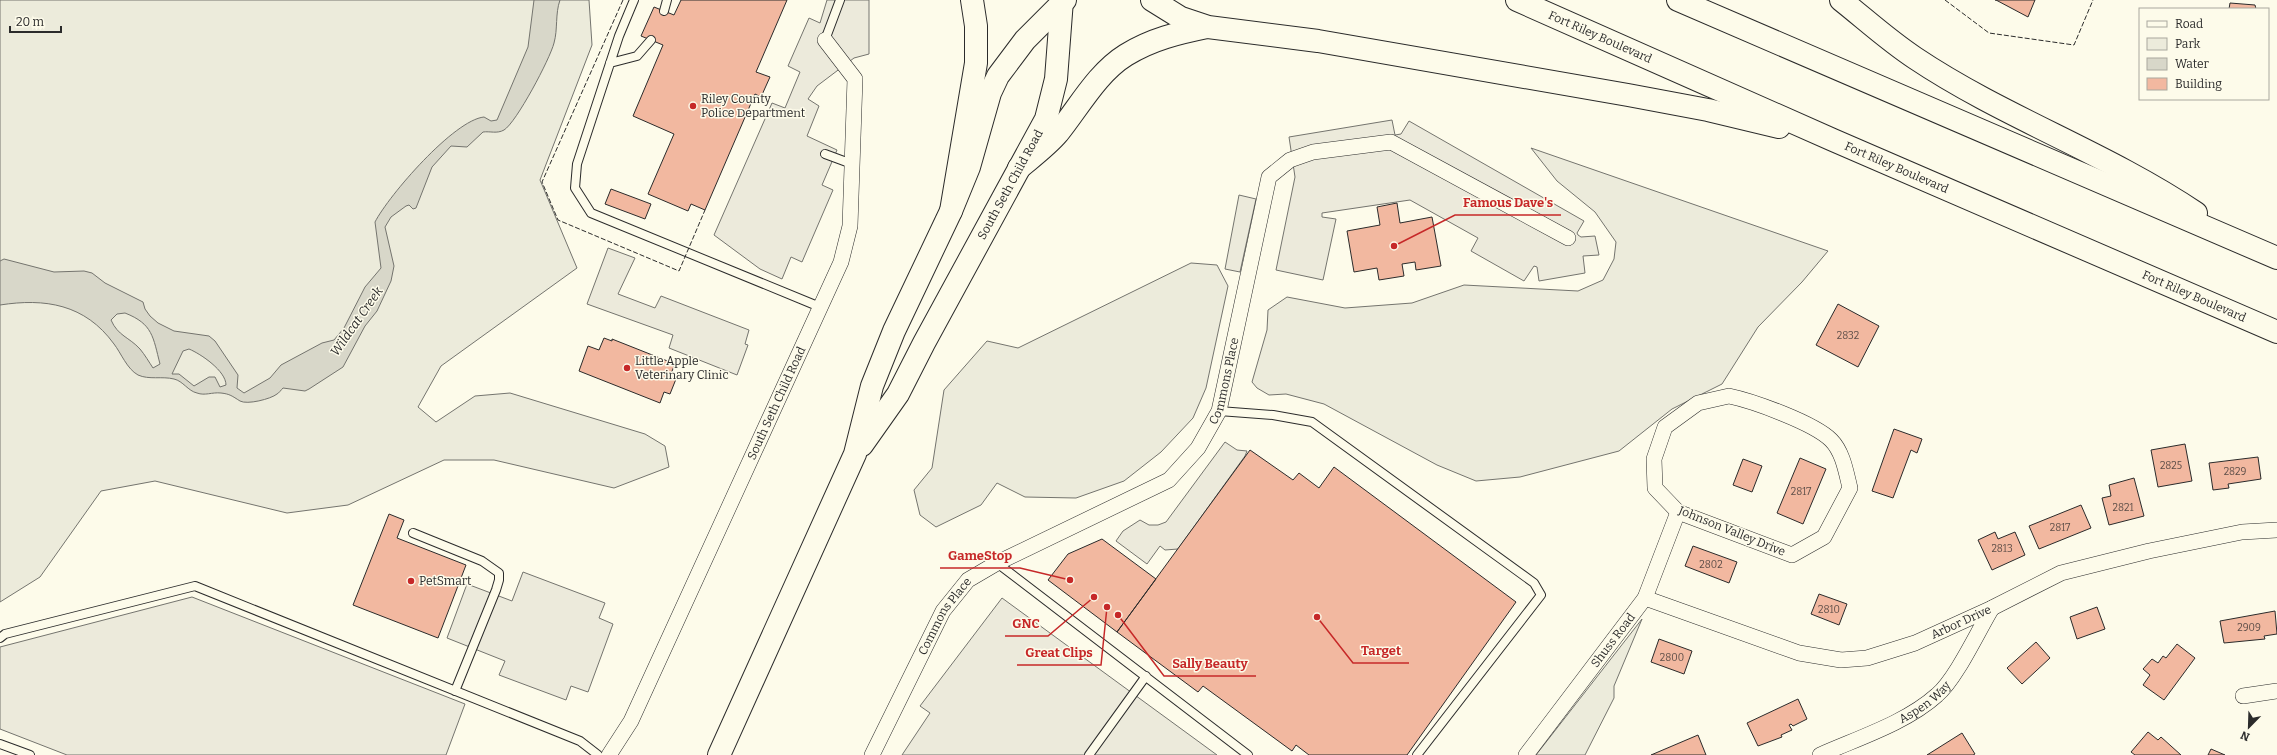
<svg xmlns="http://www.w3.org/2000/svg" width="2277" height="755" font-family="Bitter,serif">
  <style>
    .green { fill: #ecebdb; stroke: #74746e }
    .parking { fill: #eceadb; stroke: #74746e }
    .water { fill: #d8d7c9; stroke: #74746e; fill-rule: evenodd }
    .building { fill: #f2b8a0; stroke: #2b2b2b }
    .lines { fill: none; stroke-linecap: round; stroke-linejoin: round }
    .service-casing { stroke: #2b2b2b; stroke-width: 10 }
    .minor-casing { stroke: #2b2b2b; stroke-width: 16 }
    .primary-casing { stroke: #2b2b2b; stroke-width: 24 }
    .motorway-casing { stroke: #2b2b2b; stroke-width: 24 }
    .service { stroke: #fdfbea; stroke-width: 8 }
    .minor { stroke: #fdfbea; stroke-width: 15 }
    .primary { stroke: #fdfbea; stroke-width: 22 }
    .motorway { stroke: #fdfbea; stroke-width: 22 }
    .fence { stroke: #2b2b2b; stroke-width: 1; stroke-dasharray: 5 2; stroke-linecap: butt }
    .poi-dot { fill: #c62828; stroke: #fdfbea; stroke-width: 1.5 }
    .labels { text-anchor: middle; stroke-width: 3; stroke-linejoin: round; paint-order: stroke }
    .number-label { font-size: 10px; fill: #5d4e48 }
    .street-label { font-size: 12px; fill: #2b2b2b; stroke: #fdfbea }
    .poi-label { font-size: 12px; fill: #2b2b2b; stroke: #fdfbea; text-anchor: start }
    .water-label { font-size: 13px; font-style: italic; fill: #2b2b2b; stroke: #fdfbea }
    .leader { fill: none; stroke: #c62828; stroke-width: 1.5 }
    .callout-dot { fill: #c62828; stroke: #fdfbea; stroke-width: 1.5 }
    .callout-label { font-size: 13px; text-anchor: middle; font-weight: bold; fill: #c62828; stroke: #fdfbea; stroke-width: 3; stroke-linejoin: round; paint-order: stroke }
  </style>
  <rect width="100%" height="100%" fill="#fdfbea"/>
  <path class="green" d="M0,0H589L592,45L540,180L577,268L441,366L418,407L436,422L475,396L510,393L645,434L665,446L669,467L614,488L494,460H444L348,505L287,513L155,481L101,491L40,577L0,602Z
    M1531,148L1828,251L1802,282L1758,327L1722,384L1672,409L1619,451L1520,477L1476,481L1437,465L1324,404L1286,394L1269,395L1257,388L1252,382L1267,330L1268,310L1287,297L1345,308L1412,303L1464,285L1578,291L1603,280L1614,259L1616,242L1595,212L1557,181Z
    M1191,263L1217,265L1228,286L1206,388L1193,418L1161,452L1124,481L1076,498L1025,497L997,483L981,505L936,527L920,515L914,490L932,468L944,390L987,341L1018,348Z
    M1642,619L1614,686V698L1585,755H1536Z"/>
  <path class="parking" d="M827,0H869V54L854,58L817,86L808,99L819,106L807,136L837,150L822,185L833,190L802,262L791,257L782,279L760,269L714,235L772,103L785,108L800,72L788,66L809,18L820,23Z
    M1392,120L1395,135L1401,134L1409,121L1584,221L1577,233L1578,235L1581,237L1595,236L1599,255L1583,256L1585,273L1539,281L1537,267L1534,266L1524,281L1471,251L1478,238L1410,200L1322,213V217L1336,219L1323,280L1276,270L1295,177L1289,137Z
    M1239,195L1256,199L1240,272L1225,269Z
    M608,248L635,258L618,294L655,308L661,296L749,330L745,344L748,345L737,375L669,348L673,335L587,304Z
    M1225,442L1237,450L1247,451L1245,456L1178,549L1165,550L1160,546L1147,564L1116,541L1123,531L1140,520L1149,525H1158L1166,522Z
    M523,572L605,603L599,618L613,624L588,692L571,686L566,700L499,675L505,661L447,638L467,584L512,601Z
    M192,597L465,704L446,755H67L0,729V647Z
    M1002,598L1217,755H902L930,713L920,706Z"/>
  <path class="water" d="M534,0H560C555,14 558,29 554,43C550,59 516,123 504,130C497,134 490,131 483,132L467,147L451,146L432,167L416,208L413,209L409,205L406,206L391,217L385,227L394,266L391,281L377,311L365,326L343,367L309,389L305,391L283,388C281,390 279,393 277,394C271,399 247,405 240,401C232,396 230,394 221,393C212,392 205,396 197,393C188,391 183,381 174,379C162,376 149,380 138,375C127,369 121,353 114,344C85,304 45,298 0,305V261L4,259L54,272L84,271L92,273L105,283L143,302L145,309L150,316L158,323L174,331L209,336L215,341L238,375L237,388L244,393L270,378L281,365L322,343L334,340L344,328L365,287L381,268L375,222C389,195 454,120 484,117L491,121L497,120L528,47ZM125,313C153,324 153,337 160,364L153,368C149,362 145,355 140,349C129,337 118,336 111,320L117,314ZM189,349C201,354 226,371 226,385L220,387L215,377H209L194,386L179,374H172L183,351Z"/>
  <path class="building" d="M681,0H787L756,72L770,77L761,97L755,94L705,210L691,204L688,211L648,194L674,134L633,116L663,45L641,36L654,7L674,15Z
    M1996,0H1995H2035L2028,17Z
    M2230,3L2255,5L2256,9H2229Z
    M611,189L651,204L645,219L605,204Z
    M1397,203L1400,223L1432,217L1441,266L1416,270L1415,262L1402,264L1404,276L1379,280L1377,268L1354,272L1347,231L1380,225L1377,207Z
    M1838,304L1879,326L1858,367L1816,345Z
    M604,338L612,341V339L675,364L670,376L676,379L670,394L664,392L660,403L579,371L588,346L599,350Z
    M1894,429L1922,439L1917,453L1911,450L1893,498L1872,491Z
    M2185,444L2192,481L2158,487L2151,450Z
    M1250,450L1293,480L1299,473L1319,488L1334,467L1516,602L1407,755H1309L1296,745L1292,751L1203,686L1198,692L1117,632Z
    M2258,457L2261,479L2228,484L2229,488L2213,490L2209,463Z
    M1800,458L1826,469L1803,524L1777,513Z
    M1743,459L1762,466L1752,492L1733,485Z
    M2134,478L2144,516L2109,525L2102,498L2111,496L2109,485Z
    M2081,505L2091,528L2039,549L2029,526Z
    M389,514L404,520L397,538L466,565L438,638L353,605Z
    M1995,532L1998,539L2015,532L2025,555L1992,570L1978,540Z
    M1102,539L1156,579L1117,632L1048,580L1068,554Z
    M1693,546L1737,562L1729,583L1685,566Z
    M1819,594L1847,604L1839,625L1811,614Z
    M2097,607L2105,629L2077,639L2070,617Z
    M2275,611L2277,634L2264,636L2265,639L2224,643L2220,621Z
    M1659,639L1692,651L1684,674L1651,662Z
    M2036,642L2050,658L2022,684L2007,668Z
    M2177,644L2195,658L2164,700L2143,685L2150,675L2143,669L2152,659L2158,663L2163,656L2166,658Z
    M1798,699L1807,719L1793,726L1791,724L1789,725L1792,730L1781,735L1782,737L1758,746L1747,723Z
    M2148,732L2158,740L2161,737L2181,755H2135L2131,752Z
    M1962,733L1975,754L1973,755H1927Z
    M1698,735L1706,755H1651Z
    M2211,749L2225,755H2208Z"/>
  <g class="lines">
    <defs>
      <path id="service" d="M634,0L619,36L577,164L575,188L591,213L820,307
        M664,11L667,0
        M825,40L840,0
        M610,63L637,56L651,40
        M825,154L852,164
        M1219,411L1273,415L1312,422L1534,583L1541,595L1417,755
        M413,533L482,561L499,573V580L496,590L455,691
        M997,563L1248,755
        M0,638L5,634L195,586L580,741L598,755
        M0,744L30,755
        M1089,755L1146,676"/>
      <g id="minor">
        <path d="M1729,396C1753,401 1814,423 1831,440C1843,452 1846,472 1850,488L1824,537L1792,555L1678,512L1655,488L1654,459L1665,427L1698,403Z"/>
        <path id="s1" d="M1645,598L1799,653L1841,660L1867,658L1915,643L1992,608L2061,573L2149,551L2242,532L2277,530"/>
        <path d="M2243,696L2277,691"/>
        <path id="s2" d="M609,755L631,721L841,262L850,226L855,79L825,40"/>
        <path id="s3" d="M872,755L943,611L968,580L997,563L1169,480L1198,448L1219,411L1269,177L1290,160L1313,152L1391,142L1568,238"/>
        <path id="s4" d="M1526,755L1645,598L1678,512"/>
        <path id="s5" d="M1820,755C1858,738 1906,723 1937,695C1956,679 1978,631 1992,608"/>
      </g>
      <g id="primary">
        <path id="s6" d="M862,445L898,394L924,343L1046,119L1056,79L1062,0"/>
        <path d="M719,755L855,454L872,386L894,331L951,211L969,167L990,93L998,76L1025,40L1065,0"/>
      </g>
      <g id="motorway">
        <path d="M1152,0L1181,18L1208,27L1318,41L1628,95L1708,110L1779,127"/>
        <path id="s7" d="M1517,0L1833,140L2277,332"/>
        <path d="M1678,0L2277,258"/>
        <path d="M1841,0C1865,19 1889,41 1915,58C2003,117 2107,153 2196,213"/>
        <path d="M1019,168C1032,157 1047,146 1058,133C1079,107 1097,73 1126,55C1152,39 1178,33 1207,27"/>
        <path d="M951,211L976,63V26L972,0"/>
      </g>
    </defs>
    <use href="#service" class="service-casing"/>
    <use href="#minor" class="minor-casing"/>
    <use href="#primary" class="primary-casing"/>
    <use href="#motorway" class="motorway-casing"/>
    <use href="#service" class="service"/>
    <use href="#minor" class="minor"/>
    <use href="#primary" class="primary"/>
    <use href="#motorway" class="motorway"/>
    <path class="fence" d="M623,0L542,182L558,220L679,271L705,210
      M1945,0L1989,33L2074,45L2093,0"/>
  </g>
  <g class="poi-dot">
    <circle cx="693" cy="106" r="4"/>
    <circle cx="627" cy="368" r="4"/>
    <circle cx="411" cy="581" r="4"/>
  </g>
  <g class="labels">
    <g class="number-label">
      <text x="1848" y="339">2832</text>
      <text x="2171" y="469">2825</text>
      <text x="2235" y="475">2829</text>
      <text x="1801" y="495">2817</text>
      <text x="2123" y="511">2821</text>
      <text x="2060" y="531">2817</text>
      <text x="2002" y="552">2813</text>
      <text x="1711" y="568">2802</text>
      <text x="1829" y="613">2810</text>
      <text x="2249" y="631">2909</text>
      <text x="1672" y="661">2800</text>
    </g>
    <g class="street-label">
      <text dy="4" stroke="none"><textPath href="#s7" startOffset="91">Fort Riley Boulevard</textPath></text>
      <text dy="4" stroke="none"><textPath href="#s7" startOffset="415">Fort Riley Boulevard</textPath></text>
      <text dy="4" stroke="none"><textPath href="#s6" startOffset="300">South Seth Child Road</textPath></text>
      <text dy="4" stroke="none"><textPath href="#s7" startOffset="739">Fort Riley Boulevard</textPath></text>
      <text dy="4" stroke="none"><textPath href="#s3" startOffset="541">Commons Place</textPath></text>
      <text dy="4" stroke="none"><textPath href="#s2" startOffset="390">South Seth Child Road</textPath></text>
      <text transform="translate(1732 531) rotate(22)" y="4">Johnson Valley Drive</text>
      <text dy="4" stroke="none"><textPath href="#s3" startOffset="157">Commons Place</textPath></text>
      <text dy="4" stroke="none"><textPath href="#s1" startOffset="333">Arbor Drive</textPath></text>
      <text dy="4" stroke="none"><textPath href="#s4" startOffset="144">Shuss Road</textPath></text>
      <text dy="4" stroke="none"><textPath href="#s5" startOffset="118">Aspen Way</textPath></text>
    </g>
    <g class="poi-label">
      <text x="701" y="103">Riley County<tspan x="701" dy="14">Police Department</tspan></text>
      <text x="635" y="365">Little Apple<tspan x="635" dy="14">Veterinary Clinic</tspan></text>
      <text x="419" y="585">PetSmart</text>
    </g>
    <g class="water-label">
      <text transform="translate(356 321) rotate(-55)" y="5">Wildcat Creek</text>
    </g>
  </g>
  <path class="leader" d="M1394 246L1455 215H1561M1070 580L1020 568H940M1094 597L1048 636H1005M1317 617L1353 663H1409M1107 607L1101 665H1017M1118 615L1164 676H1256"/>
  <g class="callout-dot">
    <circle cx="1394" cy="246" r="4"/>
    <circle cx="1070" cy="580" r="4"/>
    <circle cx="1094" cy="597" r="4"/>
    <circle cx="1317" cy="617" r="4"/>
    <circle cx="1107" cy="607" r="4"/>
    <circle cx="1118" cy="615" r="4"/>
  </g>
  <g class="callout-label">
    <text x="1508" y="207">Famous Dave's</text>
    <text x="980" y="560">GameStop</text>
    <text x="1026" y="628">GNC</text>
    <text x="1381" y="655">Target</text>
    <text x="1059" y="657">Great Clips</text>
    <text x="1210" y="668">Sally Beauty</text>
  </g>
  <rect x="2139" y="8" width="130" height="92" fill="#fdfbea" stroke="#a9a89e"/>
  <rect x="2147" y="21" width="20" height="6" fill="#fdfbea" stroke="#a9a89e"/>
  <text x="2175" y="28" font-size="12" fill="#2b2b2b">Road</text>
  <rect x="2147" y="38" width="20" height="12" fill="#ecebdb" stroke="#a9a89e"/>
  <text x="2175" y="48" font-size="12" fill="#2b2b2b">Park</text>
  <rect x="2147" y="58" width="20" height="12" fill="#d8d7c9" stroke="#a9a89e"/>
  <text x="2175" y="68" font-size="12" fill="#2b2b2b">Water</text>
  <rect x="2147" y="78" width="20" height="12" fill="#f2b8a0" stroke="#a9a89e"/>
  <text x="2175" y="88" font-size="12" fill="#2b2b2b">Building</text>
  <g transform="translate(2249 727) rotate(203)" stroke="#fdfbea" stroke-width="3" paint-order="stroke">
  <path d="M0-3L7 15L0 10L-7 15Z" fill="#2b2b2b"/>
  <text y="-6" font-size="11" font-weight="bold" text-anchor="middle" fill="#2b2b2b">N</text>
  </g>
  <path d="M10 26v6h51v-6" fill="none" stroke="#2b2b2b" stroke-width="2"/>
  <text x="16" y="26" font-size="12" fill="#2b2b2b" stroke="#fdfbea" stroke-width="3" paint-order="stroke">20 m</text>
</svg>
